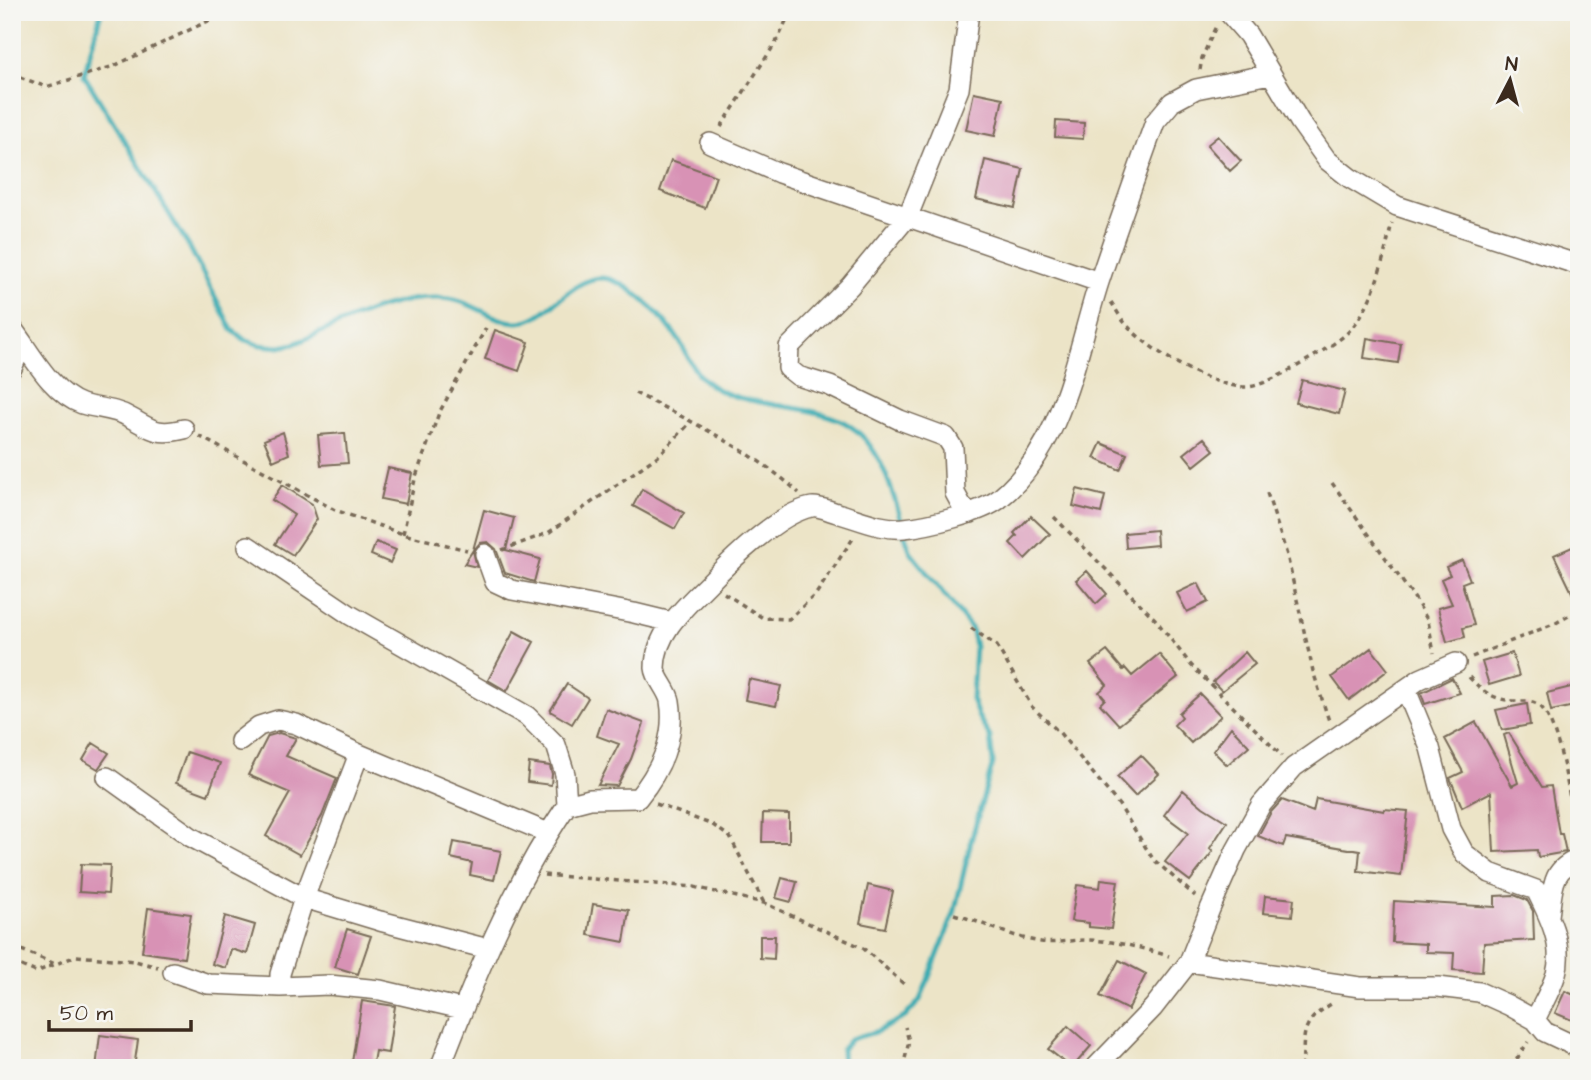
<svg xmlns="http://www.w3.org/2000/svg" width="1591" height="1080" font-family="'Architects Daughter',sans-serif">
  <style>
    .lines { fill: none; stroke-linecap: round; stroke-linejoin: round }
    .stream { stroke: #3aacb2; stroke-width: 5 }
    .building { fill: #d892b5 }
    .minor-casing { stroke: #796b59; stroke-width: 22 }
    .path { stroke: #796b59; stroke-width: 3.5; stroke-dasharray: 5 5; stroke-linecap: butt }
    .minor { stroke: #fff; stroke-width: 19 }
  </style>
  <rect width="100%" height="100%" fill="#f6f6f2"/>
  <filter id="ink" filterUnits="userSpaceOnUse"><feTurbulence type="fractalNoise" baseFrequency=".0143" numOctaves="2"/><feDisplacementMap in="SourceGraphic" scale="14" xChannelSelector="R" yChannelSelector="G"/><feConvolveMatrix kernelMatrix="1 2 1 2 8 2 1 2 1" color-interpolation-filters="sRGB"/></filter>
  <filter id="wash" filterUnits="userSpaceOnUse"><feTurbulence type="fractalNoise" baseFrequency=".00686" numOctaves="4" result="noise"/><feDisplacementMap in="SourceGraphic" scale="28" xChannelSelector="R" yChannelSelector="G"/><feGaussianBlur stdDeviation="1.57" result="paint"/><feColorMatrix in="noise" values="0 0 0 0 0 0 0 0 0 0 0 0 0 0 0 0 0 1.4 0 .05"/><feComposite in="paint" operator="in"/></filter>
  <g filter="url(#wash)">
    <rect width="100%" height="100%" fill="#ece4c7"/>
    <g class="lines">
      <path class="stream" d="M101,12L84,75L190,248L232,330L245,340L260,345L280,347L294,344C342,324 395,292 450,299C475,302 499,327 525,321C553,314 577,271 609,279C634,286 666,320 680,342C687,354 694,373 705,381C723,396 747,400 770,404C792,408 816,410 837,419C878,435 891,486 902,524
        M843,1068L842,1049L851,1039L878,1031L905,1017L920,1000L954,914L971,841L993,763L990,737L978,716L972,699L975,646L971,628L911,553L904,533"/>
    </g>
    <g id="blocks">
      <path class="building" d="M974,92L1003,98L995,136L966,130Z
        M1056,121L1084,123L1083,139L1055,137Z
        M1218,136L1241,161L1230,171L1207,145Z
        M671,160L716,176L705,208L660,191Z
        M985,160L1023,169L1015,208L976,199Z
        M495,330L529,342L519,371L485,359Z
        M1367,338L1401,344L1398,363L1364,358Z
        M1302,380L1345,391L1339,414L1296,403Z
        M283,432L289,454L273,461L264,440Z
        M345,433L348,463L321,465L318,435Z
        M1204,438L1214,450L1194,466L1184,454Z
        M1101,443L1127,454L1120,470L1094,458Z
        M388,468L412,473L406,504L381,499Z
        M282,485L312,504L317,519L293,555L275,544L294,515L272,500Z
        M642,489L684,513L675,529L633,506Z
        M1077,489L1105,496L1101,513L1073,506Z
        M484,510L514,518L506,550L540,559L534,582L505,573L496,549L488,542L480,543L473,551L477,567L464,564L473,550Z
        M1031,516L1050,534L1025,559L1010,543L1017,536L1014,533Z
        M1156,530L1157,545L1126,548L1125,533Z
        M376,542L396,550L390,563L371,555Z
        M1579,544V607L1554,555Z
        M1462,560L1470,580L1462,583L1474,625L1463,628L1465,637L1447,642L1438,608L1452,604L1441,579L1450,575L1446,567Z
        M1087,571L1107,594L1096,604L1076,580Z
        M1198,583L1208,602L1187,612L1177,593Z
        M514,631L534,642L507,691L488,680Z
        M1371,648L1388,670L1349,700L1332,677Z
        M1107,651L1123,670L1125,668L1132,676L1159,654L1178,677L1119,725L1100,704L1105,699L1099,692L1107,685L1090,664Z
        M1245,652L1255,664L1222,691L1213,682Z
        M1512,653L1519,676L1489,685L1482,662Z
        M1452,678L1460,693L1425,704L1421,693Z
        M749,679L781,686L776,706L745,700Z
        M567,684L588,698L572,724L550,711Z
        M1579,685V705L1551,711L1547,693Z
        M1200,694L1221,716L1191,743L1174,725L1182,717L1179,713Z
        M1527,704L1530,725L1502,730L1496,710Z
        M606,709L644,723L631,759L617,786L598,785L619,744L597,736Z
        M1476,722L1512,786L1518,783L1504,735L1509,733L1542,787L1551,786L1559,834H1562L1566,852L1538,857L1537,850L1494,852L1491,792L1462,807L1450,778L1463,772L1445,739Z
        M1231,727L1249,746L1227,765L1213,751Z
        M279,733L296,738L286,756L337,778L322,816L300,855L266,836L290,793L248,775L268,736Z
        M93,743L109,753L98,769L83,760Z
        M187,752L220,763L208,795L176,783Z
        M1141,755L1159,774L1135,796L1117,777Z
        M529,763L550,766L552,774L551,785L527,782Z
        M1183,790L1203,807L1227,822L1210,848L1213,851L1190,881L1165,862L1188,833L1164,815Z
        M1316,799L1384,811V809L1408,811L1401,876L1358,871L1360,851L1286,838L1283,846L1258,836L1271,812L1282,800L1313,812Z
        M763,813L789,814V842H762Z
        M454,842L501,851L494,880L470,875L472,863L451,858Z
        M81,864L110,865L108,894L79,892Z
        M782,878L797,882L791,902L776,898Z
        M1101,879L1118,881L1111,929L1089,927V923L1071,921L1077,885L1100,888Z
        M868,885L893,891L885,928L860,923Z
        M1514,895L1527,900L1533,911L1534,940L1484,943L1482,972L1453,970L1454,953L1426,952V944L1392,942L1394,901L1495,907V896Z
        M1265,896L1294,899L1292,916L1263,913Z
        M593,904L629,910L624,942L588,935Z
        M148,908L191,914L184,958L142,952Z
        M225,916L255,925L247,954L231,949L226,968L212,964Z
        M347,929L371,936L358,974L335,967Z
        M760,936H775L774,959L760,958Z
        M1119,960L1146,974L1128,1010L1100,996Z
        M1565,991L1579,997V1023L1555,1013Z
        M362,1001L395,1006L388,1053L375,1051L372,1068H351Z
        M1068,1026L1091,1046L1072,1068L1048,1049Z
        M100,1035L138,1040L134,1068H96Z"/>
    </g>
  </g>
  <g filter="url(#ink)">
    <use href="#blocks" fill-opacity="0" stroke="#796b59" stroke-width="2"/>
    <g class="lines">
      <defs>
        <path id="minor" d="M969,12L959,89L908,216L850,286L789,347L788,368L798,376L830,386L900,420L946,437L953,448L955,493L962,506L971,513
          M1228,12L1248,35L1300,122L1327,160L1350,178L1397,206L1579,265
          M710,143L779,173L1099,282
          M12,328C31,353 51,393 82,404C97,409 114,408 129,417C152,429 156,436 184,429
          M12,368L23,343
          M248,546L350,615L527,716L556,745L565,774L567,805
          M485,554L495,582L512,590L634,613L671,622
          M1406,690L1430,748L1451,829L1464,853L1490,873L1536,890C1549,916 1564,945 1556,974C1551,990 1542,1005 1535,1020
          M240,741L259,726L278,720L296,724L359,754L548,833
          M107,777L191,837L304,898L380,921L488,949
          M1549,916C1553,890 1550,869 1579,859
          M1189,962L1360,987H1438L1479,992L1508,1005L1535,1020L1545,1032L1579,1048
          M173,972L208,984L280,987L329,985L380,990L462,1009
          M280,987V974L304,898L359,754
          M440,1068C475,977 512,886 567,805L590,799L638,798C660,771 676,737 670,701C668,690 656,679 655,668C655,633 685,607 707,585C730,561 780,512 812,507C819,506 830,511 837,513C859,519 881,530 904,528C927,526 981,513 999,499C1064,446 1075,357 1099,282C1117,228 1136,175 1155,122L1172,102L1196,89L1270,74
          M1095,1068L1153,1008L1189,962L1210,909L1236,850L1261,805L1294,767L1420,679L1456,663"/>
      </defs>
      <use href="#minor" class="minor-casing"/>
      <path class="path" d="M1200,70L1202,58L1216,26
        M12,71L20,77L46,87L114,66L227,12
        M721,127L778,39L790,12
        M1111,302C1116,309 1120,318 1126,324C1147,350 1213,388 1247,387C1266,387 1330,348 1345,335C1374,309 1383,259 1392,223
        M635,393C689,420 755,452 799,493
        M199,436L335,510L403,534L467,550
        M1332,483L1415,599L1428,621L1434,653
        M1267,493L1287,555L1313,671L1329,721
        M1054,517L1155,619L1191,665L1282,756
        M403,534L415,479L439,413L486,328
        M502,550L548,533L659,455L692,421
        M724,593L763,618L789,619L816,594L854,537
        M971,628L997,646L1032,707L1059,732L1119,805L1153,859L1195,896
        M1472,657L1556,623L1579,610
        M1469,677C1483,692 1494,700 1515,701C1522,701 1530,700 1537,704C1560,716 1573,816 1577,843
        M656,804L713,825L730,837L764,903
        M544,875L694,887L764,903L863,948L905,985
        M954,914C985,923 1010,937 1041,942C1056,944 1070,940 1085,940C1113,940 1142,948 1169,956
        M12,946L55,964
        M12,962L36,972L76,956L135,961L158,967
        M903,1068L909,1041L905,1027
        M1302,1068C1305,1032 1299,1023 1333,1003
        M1511,1068L1528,1042"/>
      <use href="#minor" class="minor"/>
    </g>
  </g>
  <rect width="1591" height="1080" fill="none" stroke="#f6f6f2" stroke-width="42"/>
  <g transform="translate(1510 80) rotate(6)" stroke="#f6f6f2" stroke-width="5" paint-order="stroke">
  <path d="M0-5L12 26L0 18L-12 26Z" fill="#3b2a1e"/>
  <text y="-10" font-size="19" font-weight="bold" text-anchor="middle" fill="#3b2a1e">N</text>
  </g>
  <path d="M49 1020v10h142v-10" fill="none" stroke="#3b2a1e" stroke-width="3.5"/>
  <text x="60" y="1020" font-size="21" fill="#3b2a1e" stroke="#f6f6f2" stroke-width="5" paint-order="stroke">50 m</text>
</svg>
